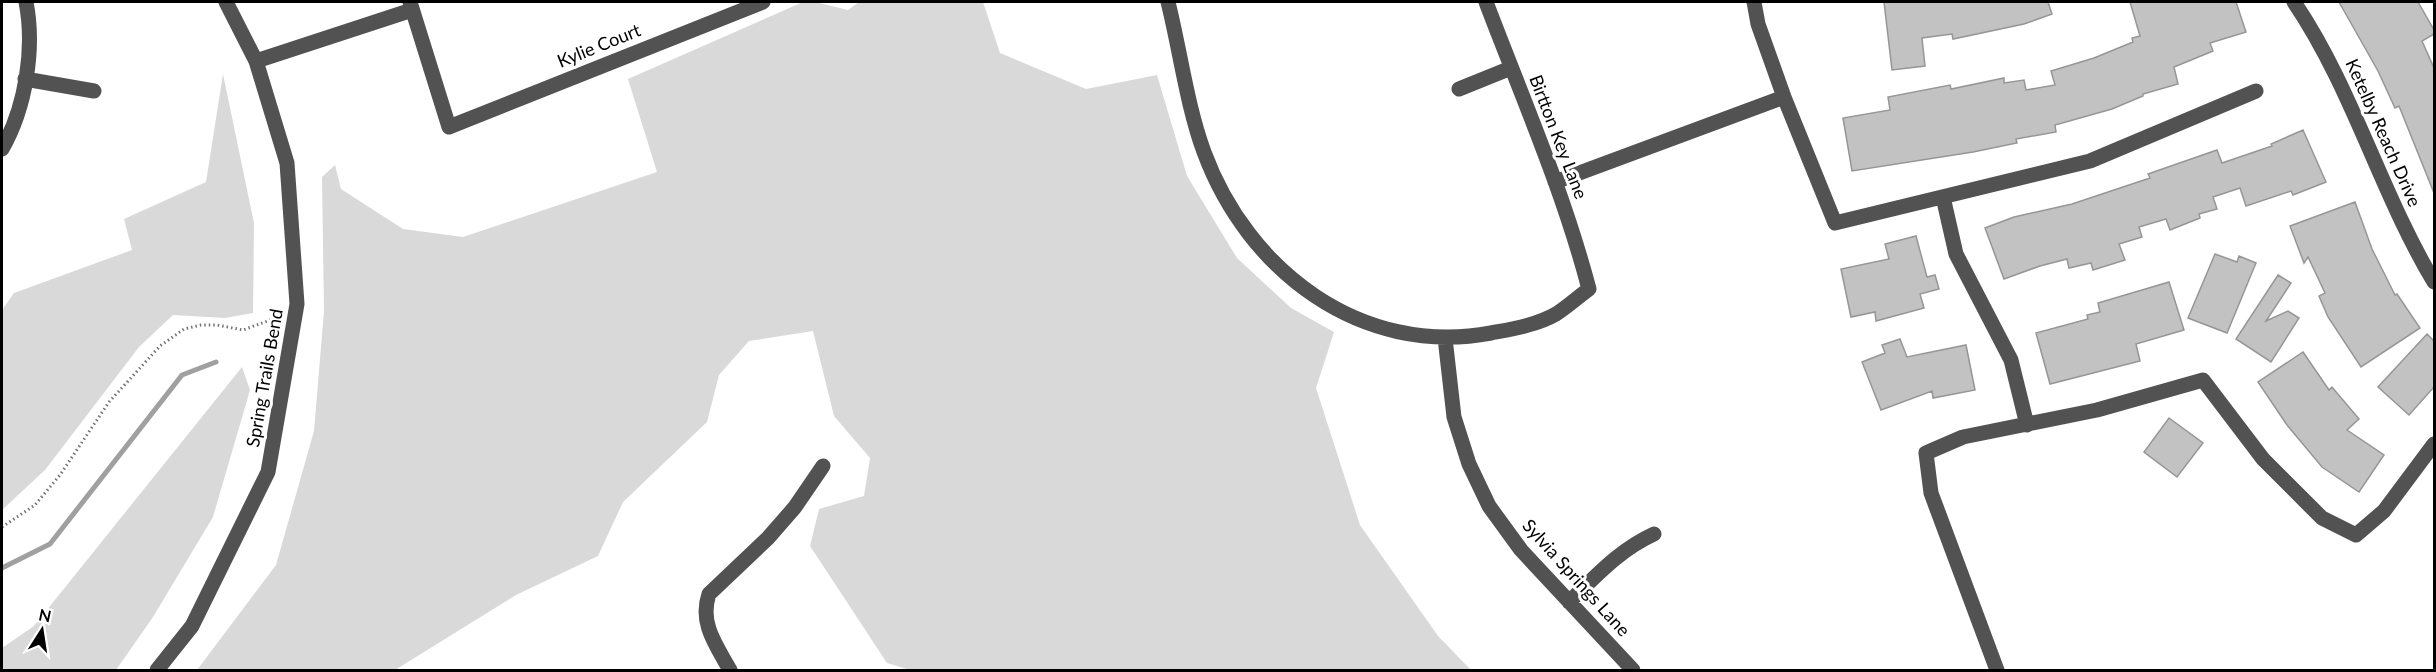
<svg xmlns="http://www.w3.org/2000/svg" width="2436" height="672" font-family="Lato,sans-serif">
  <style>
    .green { fill: #d9d9d9 }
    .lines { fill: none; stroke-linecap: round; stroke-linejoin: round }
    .stream { stroke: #a0a0a0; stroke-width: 5 }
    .building { fill: #c2c2c2; stroke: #969696; stroke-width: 1.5 }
    .path { stroke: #747474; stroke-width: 3; stroke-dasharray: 1.5 3; stroke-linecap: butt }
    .minor { stroke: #525252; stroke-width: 15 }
    .labels { text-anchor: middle; stroke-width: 6; stroke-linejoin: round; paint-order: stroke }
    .street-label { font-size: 18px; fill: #000; stroke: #fff }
  </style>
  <rect width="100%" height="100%" fill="#fff"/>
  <path class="green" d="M803,2H815L848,10L859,2H983L1000,53L1086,89L1157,75L1187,176L1237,258L1291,308L1334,332L1316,388L1360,525L1438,636L1471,670H910L887,663L810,546L819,509L864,496L870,458L834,416L813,331L749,341L719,375L707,422L623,502L598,556L516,595L395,670H197L276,565L314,431L324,311L322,177L335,165L341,189L403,229L463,237L657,172L628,79Z
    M223,74L254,223L253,313L225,318L173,315L139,347L45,470L2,510V310L14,293L132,250L124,219L206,182Z
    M242,367L250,390L213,517L153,617L116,670H2V648L34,626Z"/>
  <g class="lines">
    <path class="stream" d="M2,568L50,544L182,375L216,362"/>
  </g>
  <path class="building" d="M1884,2H2048L2052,14L2024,24L1953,39L1952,34L1922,38L1925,66L1892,70Z
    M2130,2H2236L2246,32L2210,43L2213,51L2174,67L2178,84L2143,94V96L2112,109L2055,125L2056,132L2016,139L2017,143L1973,152L1852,171L1843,118L1890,110L1888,97L1950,85L1951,89L2004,78V83L2024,80L2026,90L2055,85L2051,71L2094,58L2133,42L2132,38L2140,36Z
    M2339,2H2418L2434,30V34L2422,41L2434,68V193L2399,106L2395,108L2378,71Z
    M2303,130L2326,182L2293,195L2291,191L2246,206L2240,188L2213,197L2217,209L2199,214L2200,218L2170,230L2166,219L2139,227L2142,237L2119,244L2125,260L2093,270L2091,263L2069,268L2067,259L2040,266L2004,279L1985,228L2014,217L2072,204L2150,178L2148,174L2217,150L2222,163L2272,146L2271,144Z
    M2355,202L2372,249L2395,295L2397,294L2420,328L2361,367L2328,317L2319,296L2325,293L2308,257L2304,263L2290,226Z
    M1916,236L1927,277L1935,275L1939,289L1920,294L1924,308L1876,321L1875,312L1851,317L1841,269L1889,259L1885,244Z
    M2215,254L2237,262L2239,256L2256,263L2227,333L2188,318Z
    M2278,275L2291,283L2266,321L2288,311L2299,318L2271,362L2236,339Z
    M2169,282L2184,330L2136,344L2140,361L2050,384L2036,333L2088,319L2087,315L2100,312L2098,303Z
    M2427,334L2434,341V387L2409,415L2378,387Z
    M1900,339L1907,357L1966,345L1975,390L1933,398L1932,391L1881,410L1862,362L1885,353L1882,345Z
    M2303,352L2329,390L2332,387L2359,419L2347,430L2384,455L2359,492L2322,467L2287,425L2258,382Z
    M2169,418L2203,443L2177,477L2144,452Z"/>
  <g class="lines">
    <path class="path" d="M2,527L35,505L60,475L109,402L160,346L184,329L201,325H217L243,330L273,319H279"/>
    <path class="minor" d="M410,2L449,127L763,2
      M1168,2C1180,50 1187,106 1204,152C1248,271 1361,357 1491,333C1512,329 1537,325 1556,314C1567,307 1578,297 1589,289C1563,190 1522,97 1486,2
      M1754,2L1758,24L1784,97L1835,223L2090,161L2256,91
      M2294,2C2353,89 2380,192 2434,282
      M256,61L412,10
      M25,79L94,91
      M1459,89L1511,68
      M2,149C26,107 35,48 26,2
      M1555,182L1784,97
      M1943,197L1956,254L2011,360L2027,425
      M1445,338L1454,417L1469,464L1489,506L1521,550L1633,670
      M1569,602C1596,576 1619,550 1654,534
      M157,670L192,626L268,472L297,304L287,163L256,61L226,2
      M730,670C716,645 699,623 709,594L768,538L795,507L823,466
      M1997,670L1931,493L1926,453L1963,437L2097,410L2203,380L2263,459L2322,518L2356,535L2384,511L2434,444"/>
  </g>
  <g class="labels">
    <g class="street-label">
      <text transform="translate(599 46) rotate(-22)" y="6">Kylie Court</text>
      <text transform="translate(2383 133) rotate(66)" y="6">Ketelby Reach Drive</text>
      <text transform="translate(1558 137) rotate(69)" y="6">Birtton Key Lane</text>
      <text transform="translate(265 378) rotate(-80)" y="6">Spring Trails Bend</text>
      <text transform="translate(1576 578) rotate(48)" y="6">Sylvia Springs Lane</text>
    </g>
  </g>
  <rect width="2436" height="672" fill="none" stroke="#000000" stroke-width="6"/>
  <g transform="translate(42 630) rotate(12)" stroke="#ffffff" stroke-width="4.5" paint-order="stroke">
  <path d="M0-4.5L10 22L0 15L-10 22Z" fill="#000000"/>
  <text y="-9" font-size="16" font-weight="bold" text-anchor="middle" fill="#000000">N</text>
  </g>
</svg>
